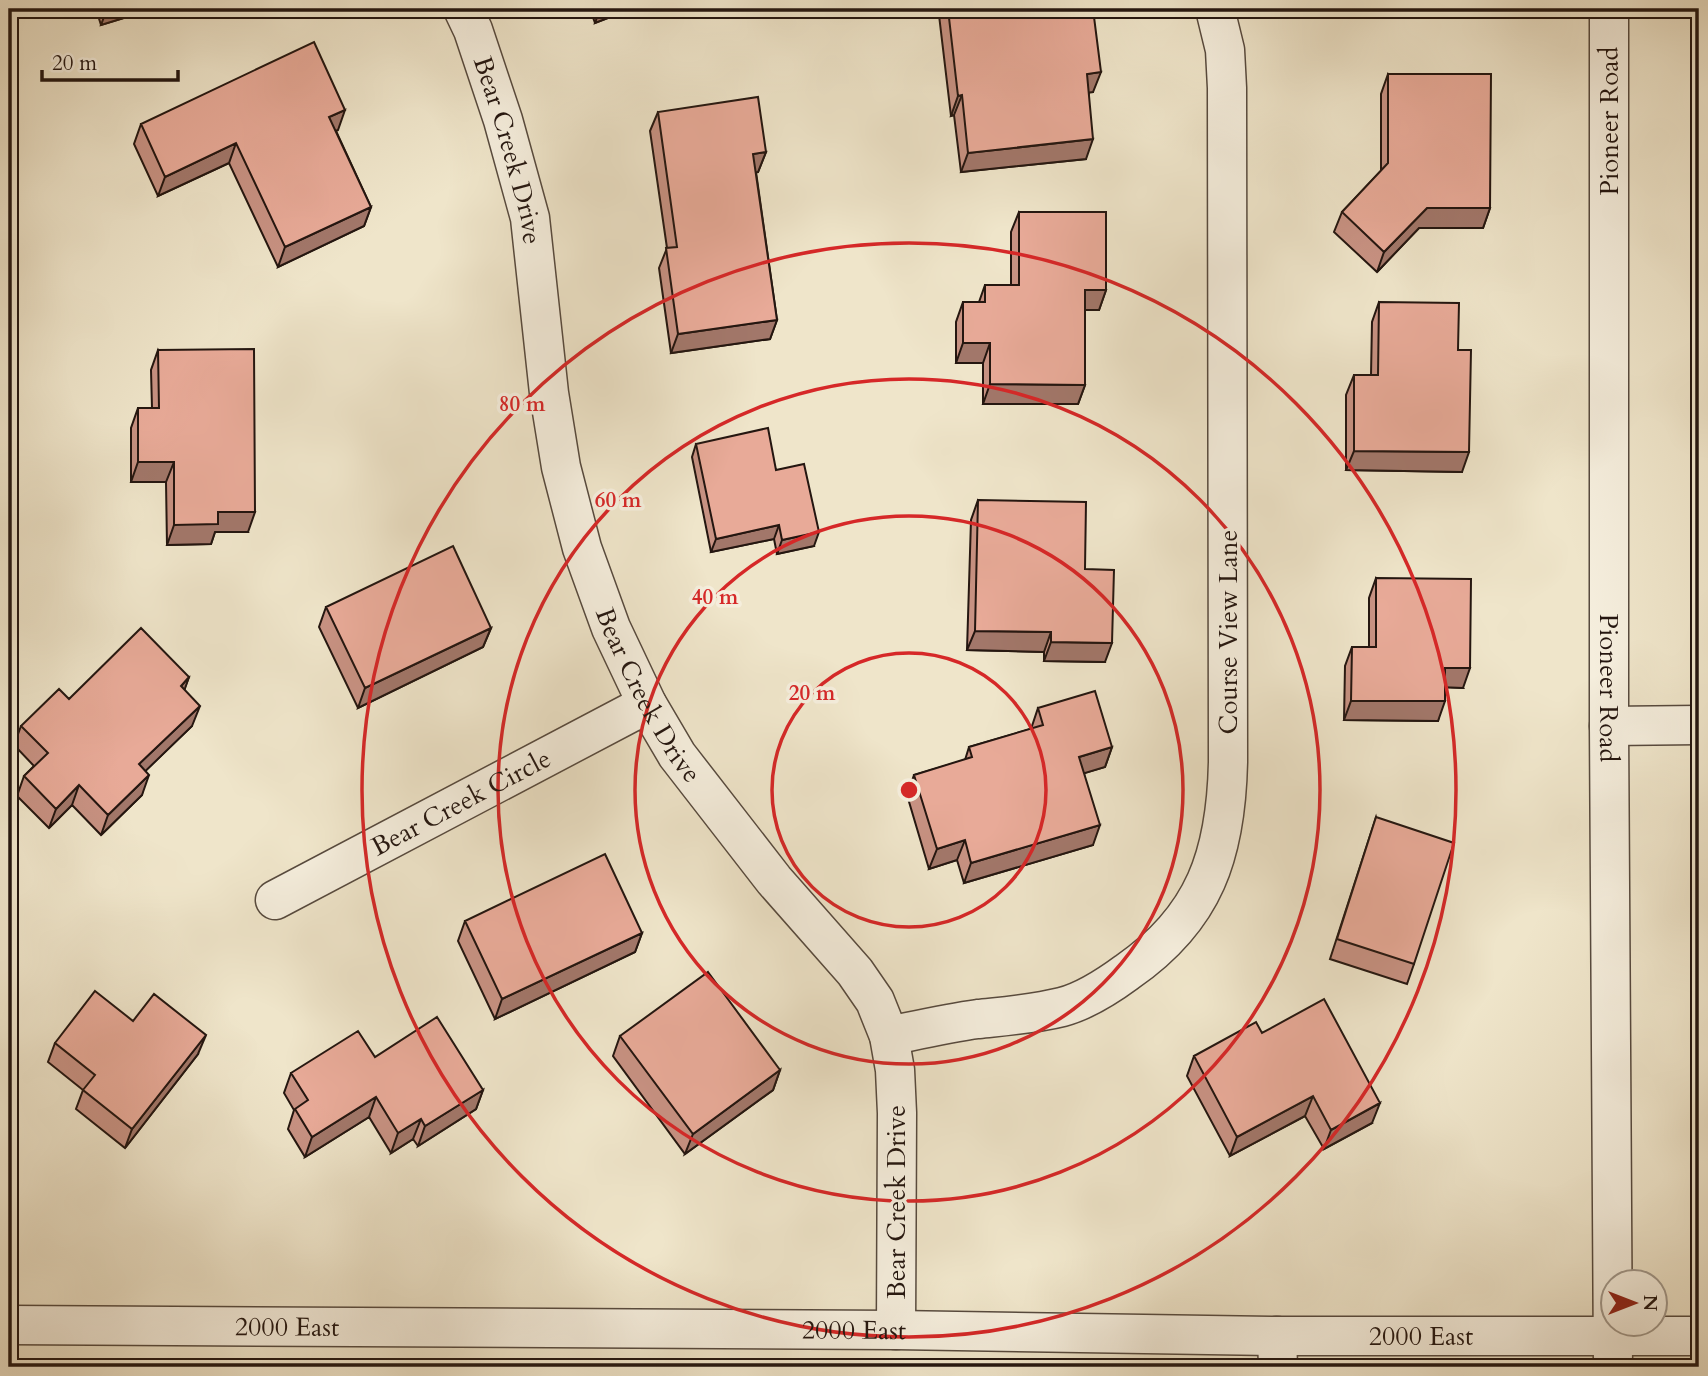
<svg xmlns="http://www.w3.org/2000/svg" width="1708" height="1376" font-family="Cardo,serif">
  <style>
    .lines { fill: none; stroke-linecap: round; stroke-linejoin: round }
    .minor-casing { stroke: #574a3e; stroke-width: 41 }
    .minor { stroke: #f5eedd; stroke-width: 38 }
    .wall { fill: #c89283; stroke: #241610; stroke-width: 2 }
    .shaded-wall { fill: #a2776a; stroke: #241610; stroke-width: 2 }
    .building { fill: #e8aa98; stroke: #241610; stroke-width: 2 }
    .ring { fill: none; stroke: #d62828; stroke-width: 3.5 }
    .labels { text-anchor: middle; stroke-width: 7; stroke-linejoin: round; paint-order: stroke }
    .street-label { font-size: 26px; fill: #241610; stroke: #f5eedd }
    .centre { fill: #d62828; stroke: #f5eedd; stroke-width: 3.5 }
    .ring-label { font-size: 21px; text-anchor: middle; font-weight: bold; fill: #d62828; stroke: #f5eedd; stroke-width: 7; stroke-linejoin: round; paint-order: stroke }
  </style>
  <rect width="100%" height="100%" fill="#efe5ca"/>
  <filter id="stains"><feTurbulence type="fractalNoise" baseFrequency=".00286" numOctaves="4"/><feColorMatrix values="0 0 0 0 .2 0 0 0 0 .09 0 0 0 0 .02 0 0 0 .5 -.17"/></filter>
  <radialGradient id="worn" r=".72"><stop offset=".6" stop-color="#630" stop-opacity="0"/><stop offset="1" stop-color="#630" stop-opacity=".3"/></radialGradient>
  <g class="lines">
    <defs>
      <g id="minor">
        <path id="s1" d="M463,9L473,30L503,120L530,218L549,393L561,467L582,548L611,628L647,704L677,755L774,880L855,972L875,1001L889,1036L895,1070L897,1113L896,1330"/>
        <path id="s2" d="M1609,9V726L1613,1367"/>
        <path d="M1609,726L1699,725"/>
        <path id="s3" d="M275,900L647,704"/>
        <path d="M889,1036C918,1030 948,1023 978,1019C1006,1016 1034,1014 1062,1007C1085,1001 1108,986 1127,972C1205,918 1226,854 1228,762L1227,88L1225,50L1215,9"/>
        <path id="s4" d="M9,1325L896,1330L1277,1336H1699"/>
        <path d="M1277,1336L1278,1367"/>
      </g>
    </defs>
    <use href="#minor" class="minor-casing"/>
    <use href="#minor" class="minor"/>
  </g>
  <path class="wall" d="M96,9H153L101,25Z
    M590,9H631L595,23Z
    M941,9H1093V92H1089L1086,159L961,172L954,115L951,116L939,15Z
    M1388,74L1490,208L1483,228H1419L1377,272L1334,232L1342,212L1381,171V94Z
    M658,112L766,152L758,172H756L777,320L770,339L671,353L659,268L667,248L650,131Z
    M141,124L338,130L336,131L371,207L364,226L278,267L229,163L158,196L134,144Z
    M1019,212L1106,290L1099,310H1085V385L1078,404H983V363H956V322L963,302H979L985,285H1011V232Z
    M1379,302L1458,350L1462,472L1346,470V395L1354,375H1371L1372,322Z
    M158,350L248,532H215L211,544L167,545L166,482H131V428L138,408H152L151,370Z
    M696,444L776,470L814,546L777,554L774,539L711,552L692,457Z
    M978,500L1085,569L1105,662L1044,661V652L967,650L971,520Z
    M1376,578L1463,688L1445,687L1438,721L1344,720L1345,666L1352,647H1369V598Z
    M326,607L491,628L483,647L358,708L319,627Z
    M189,677L184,690L192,726L145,771L142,795L101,835L72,805L49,828L17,796L24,776L34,766L14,745L21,726Z
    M1038,708L1112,747L1105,767L1084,773L1093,845L964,883L957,860L929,869L907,795L914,775L965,760L969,747L1031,729Z
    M1376,817L1414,964L1407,984L1330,959Z
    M465,921L642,933L635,952L495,1019L458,941Z
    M133,1021L198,1054L125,1148L76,1109L83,1090L48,1062L55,1043Z
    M1262,1033L1372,1123L1324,1149L1305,1116L1230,1156L1187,1076L1194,1056Z
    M620,1036L780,1070L773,1090L685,1154L613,1056Z
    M375,1057L483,1090L476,1109L418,1146L413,1139L391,1153L369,1117L305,1157L288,1129L294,1110L284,1093L291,1073Z"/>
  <path class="shaded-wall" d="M107,9H153L101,25Z
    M600,9H631L595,23Z
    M1101,72L1093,92L1080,94L1087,74Z
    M962,95L954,115L951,116L958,96Z
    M345,110L338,130L322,137L329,117Z
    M1093,139L1086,159L961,172L968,153Z
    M236,143L229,163L158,196L165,177Z
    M766,152L758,172L746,174L753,154Z
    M371,207L364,226L278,267L285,247Z
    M1427,208H1490L1483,228H1419L1377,272L1384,252Z
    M1085,290H1106L1099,310H1078Z
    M777,320L770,339L671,353L678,334Z
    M963,343H990L983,363H956Z
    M990,384L1085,385L1078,404H983Z
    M1354,451L1469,452L1462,472L1346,470Z
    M138,462H174L166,482H131Z
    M218,512H255L248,532H215L211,544L167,545L174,525Z
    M779,525L774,539L711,552L716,539Z
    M819,532L814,546L777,554L782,540Z
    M491,628L483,647L358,708L365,688Z
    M975,631L1051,632L1044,652L967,650Z
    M1051,642L1112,643L1105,662L1044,661Z
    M1445,668H1470L1463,688L1438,687Z
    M189,677L182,697L181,686Z
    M1351,701H1445L1438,721L1344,720Z
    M200,706L192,726L132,784L139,764Z
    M1112,747L1105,767L1072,777L1079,757Z
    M149,775L142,795L101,835L108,815Z
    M79,785L72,805L49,828L56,809Z
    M1100,825L1093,845L964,883L971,863Z
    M965,840L957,860L929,869L937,849Z
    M642,933L635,952L495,1019L502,999Z
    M206,1035L198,1054L125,1148L132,1129Z
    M780,1070L773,1090L685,1154L693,1134Z
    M483,1090L476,1109L418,1146L425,1126Z
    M1313,1096L1305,1116L1230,1156L1237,1137Z
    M376,1097L369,1117L305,1157L312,1137Z
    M1380,1103L1372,1123L1324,1149L1331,1130Z
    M421,1119L413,1139L391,1153L398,1133Z"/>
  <path class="building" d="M948,9H1093L1101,72L1087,74L1093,139L968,153L962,95L958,96Z
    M314,42L345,110L329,117L371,207L285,247L236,143L165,177L141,124Z
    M1388,74H1491L1490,208H1427L1384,252L1342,212L1388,163Z
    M758,97L766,152L753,154L777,320L678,334L666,248L677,247L658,112Z
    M1019,212H1106V290H1085V385L990,384V343H963V302H985V285H1019Z
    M1379,302L1459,303L1458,350H1471L1469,452L1354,451V375H1378Z
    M254,349L255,512H218V524L174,525V462H138V408H159L158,350Z
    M768,428L776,470L804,464L819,532L782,540L779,525L716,539L696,444Z
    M978,500L1086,502L1085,569L1114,570L1112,643L1051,642V632L975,631Z
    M453,546L491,628L365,688L326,607Z
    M1376,578L1471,579L1470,668H1445V701H1351L1352,647H1376Z
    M141,628L189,677L181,686L200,706L139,764L149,775L108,815L79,785L56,809L24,776L48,753L21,726L59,689L69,699Z
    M1095,691L1112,747L1079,757L1100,825L971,863L965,840L937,849L914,775L972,757L969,747L1043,725L1038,708Z
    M1376,817L1454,843L1414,964L1337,939Z
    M605,854L642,933L502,999L465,921Z
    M708,972L780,1070L693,1134L620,1036Z
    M95,991L133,1021L154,994L206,1035L132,1129L83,1090L95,1075L55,1043Z
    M1324,999L1380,1103L1331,1130L1313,1096L1237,1137L1194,1056L1256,1022L1262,1033Z
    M437,1017L483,1090L425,1126L421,1119L398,1133L376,1097L312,1137L295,1109L308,1100L291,1073L358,1031L375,1057Z"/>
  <g class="ring">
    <circle cx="909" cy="790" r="137"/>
    <circle cx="909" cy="790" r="274"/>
    <circle cx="909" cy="790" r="411"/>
    <circle cx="909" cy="790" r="547"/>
  </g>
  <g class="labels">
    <g class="street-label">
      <text transform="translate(1609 121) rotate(-90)" y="9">Pioneer Road</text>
      <text dy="9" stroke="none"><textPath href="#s1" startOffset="149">Bear Creek Drive</textPath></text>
      <text transform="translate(1228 632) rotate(-90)" y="9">Course View Lane</text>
      <text dy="9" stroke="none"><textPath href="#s2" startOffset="679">Pioneer Road</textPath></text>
      <text dy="9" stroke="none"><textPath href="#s1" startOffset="716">Bear Creek Drive</textPath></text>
      <text dy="9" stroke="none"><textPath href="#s3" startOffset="210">Bear Creek Circle</textPath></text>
      <text transform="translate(896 1202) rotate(-90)" y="9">Bear Creek Drive</text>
      <text dy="9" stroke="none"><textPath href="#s4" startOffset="278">2000 East</textPath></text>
      <text dy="9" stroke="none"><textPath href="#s4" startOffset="845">2000 East</textPath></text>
      <text dy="9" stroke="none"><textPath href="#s4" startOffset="1412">2000 East</textPath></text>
    </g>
  </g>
  <circle cx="909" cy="790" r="10" class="centre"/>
  <g class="ring-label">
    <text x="522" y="411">80 m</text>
    <text x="618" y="507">60 m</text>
    <text x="715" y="604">40 m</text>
    <text x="812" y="700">20 m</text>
  </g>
  <rect width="1708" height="1376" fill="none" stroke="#efe5ca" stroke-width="35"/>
  <rect x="10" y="10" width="1687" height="1355" fill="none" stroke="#241610" stroke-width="3.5"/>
  <rect x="18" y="18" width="1673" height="1341" fill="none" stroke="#241610" stroke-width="2"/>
  <g transform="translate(1634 1303) rotate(90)"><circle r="33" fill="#f5eedd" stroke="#a1988b" stroke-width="2"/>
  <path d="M0-5L12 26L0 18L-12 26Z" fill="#8f2418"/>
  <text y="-10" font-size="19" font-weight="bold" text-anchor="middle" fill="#241610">N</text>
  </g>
  <path d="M42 70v10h136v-10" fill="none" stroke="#241610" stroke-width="3.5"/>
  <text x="52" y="70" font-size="21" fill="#241610" stroke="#f5eedd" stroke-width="5" paint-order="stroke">20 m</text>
  <rect width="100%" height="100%" filter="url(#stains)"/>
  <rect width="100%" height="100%" fill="url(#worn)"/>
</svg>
